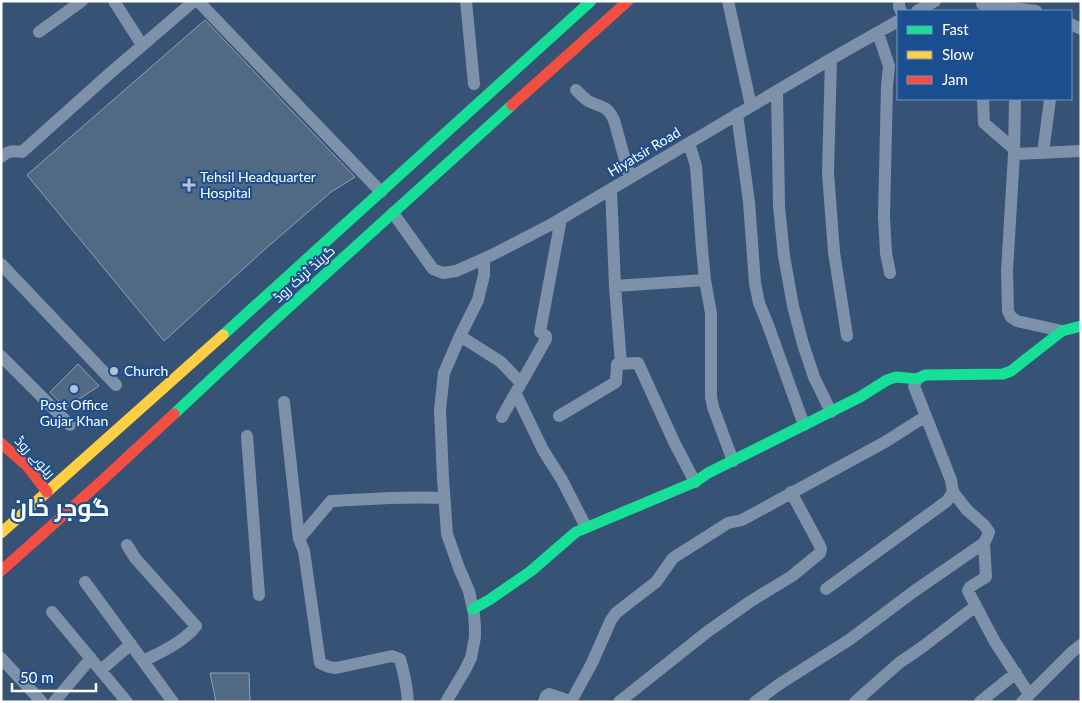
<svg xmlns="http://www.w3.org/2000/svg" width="1082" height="703" font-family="Lato,Cairo,sans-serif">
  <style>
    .building { fill: #526984; stroke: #92a2b6 }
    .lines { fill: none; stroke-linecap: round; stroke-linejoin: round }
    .street { stroke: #7d92a8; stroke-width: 12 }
    .fast { stroke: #16e098; stroke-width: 11 }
    .slow { stroke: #ffcf43; stroke-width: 11 }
    .jam { stroke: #f24e42; stroke-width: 11 }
    .poi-dot { fill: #b9c2ce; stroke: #1b4f8f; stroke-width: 2 }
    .labels { text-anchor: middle; stroke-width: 4; stroke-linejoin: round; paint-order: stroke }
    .street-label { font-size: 14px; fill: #fff; stroke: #1b4f8f }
    .poi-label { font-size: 14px; fill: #fff; stroke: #1b4f8f; text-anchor: start }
    .town-label { font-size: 24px; font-weight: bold; fill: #fff; stroke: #1b4f8f }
  </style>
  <rect width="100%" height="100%" fill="#365274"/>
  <path class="building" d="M205,20L355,177L331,192L264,250L164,341L27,175Z
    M78,364L99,386L65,408L50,392Z
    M210,673H249L250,702H216Z"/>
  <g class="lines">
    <path class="street" d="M114,1L142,45
      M198,1L381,192
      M466,1L474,84
      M728,1L751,106
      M899,1V7L901,11
      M982,4L1036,11
      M917,11L935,1
      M1071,24L1081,29
      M39,32L82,1
      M878,33L889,66L887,86L884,217L886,253L890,273
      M831,59L828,173L834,252L847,336
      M576,90C580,94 584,98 588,101C602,108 606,104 614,120L630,178
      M777,91L779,206L784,256L793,306L803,344L814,377L831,412
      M983,99L984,123L1014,149
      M1015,99L1014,154L1007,271L1008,311L1011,317L1017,321L1062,331
      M737,114L749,202L755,283L759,303L768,325L804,425
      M689,143L696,166L702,249L705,280L711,313V397L713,407L733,461
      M1043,153L1050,99
      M1014,154L1081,151
      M1,157C8,150 14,151 22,152L108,75L194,1
      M611,189L615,286L621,364
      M393,213L433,269L443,273L456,271L490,256L552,224L831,59L898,21
      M1,264L116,385
      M615,286L705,280
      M460,336L501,362L521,383
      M1,356L70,425
      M516,394L543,450L562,480L586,527
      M284,402L299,539L304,551L320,663L329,667L336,668L392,656L400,659C404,673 407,687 408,702
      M559,416L616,382L617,364L638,363L675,444L695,482
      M502,417L546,339V336L540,332L561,219
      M247,436L259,595
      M299,539L331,501C369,499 407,496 444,498
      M984,543L986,577L970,587L968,591L995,642L1029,694
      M127,545L135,558L196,626C185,641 160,653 143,661
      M85,582L173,702
      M826,589L947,501L953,492
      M52,612L127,702
      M1,658L42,702
      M101,670L131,644
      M54,702L91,658
      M446,702L465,670L471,658L475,637V628L474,614L469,591L459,568L447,534L443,478L440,410L444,373L460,336L478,300L484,275V259
      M544,702L546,696L549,694L570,701L573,698L592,663L611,620L616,613L656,582L673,558L728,523L742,520L885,442L926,416
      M619,702L707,632L751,601L792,576L820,553L821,549L819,544L791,492
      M755,702L781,683L849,640L913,592L984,543L987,537L989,532L984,525L967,510L953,492L951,480L914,386L917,379
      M855,702L899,663L921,648L976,606
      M980,702L1016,673
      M1022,702L1072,652L1081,645"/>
    <path class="fast" d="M223,335L591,1
      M174,414L267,327L512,105
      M473,609L489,600L531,571L576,532L695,482L708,473L860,397L887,380L896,377L917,379L925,375L1003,374L1011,371L1062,331L1081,326"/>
    <path class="slow" d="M1,533L223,335"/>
    <path class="jam" d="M512,105L628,1
      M1,443L27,466L47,492
      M1,571L95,487L174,414"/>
  </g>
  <g class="poi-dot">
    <path d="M186.5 177.5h5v5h5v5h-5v5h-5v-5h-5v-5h5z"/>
    <circle cx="114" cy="371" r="5"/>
    <circle cx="74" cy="389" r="5"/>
  </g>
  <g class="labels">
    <g class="street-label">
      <text transform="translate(644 152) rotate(-31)" y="5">Hiyatsir Road</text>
      <text transform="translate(304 274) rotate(-42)" y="5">گرینڈ ٹرنک روڈ</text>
      <text transform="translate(35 457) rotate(47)" y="5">ریلوے روڈ</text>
    </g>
    <g class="poi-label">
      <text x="200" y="182">Tehsil Headquarter<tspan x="200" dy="16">Hospital</tspan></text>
      <text x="124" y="376">Church</text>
      <text x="74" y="410" text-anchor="middle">Post Office<tspan x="74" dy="16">Gujar Khan</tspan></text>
    </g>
    <g class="town-label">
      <text x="60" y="516">گوجر خان</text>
    </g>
  </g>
  <rect width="1082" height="703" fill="none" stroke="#ffffff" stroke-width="5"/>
  <rect x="897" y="10" width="175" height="90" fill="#1b4f8f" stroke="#7695bc"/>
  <rect x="907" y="26" width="25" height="8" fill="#16e098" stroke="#7695bc"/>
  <text x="942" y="35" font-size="15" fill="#ffffff">Fast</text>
  <rect x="907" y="51" width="25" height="8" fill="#ffcf43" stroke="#7695bc"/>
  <text x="942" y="60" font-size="15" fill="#ffffff">Slow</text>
  <rect x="907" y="76" width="25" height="8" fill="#f24e42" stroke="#7695bc"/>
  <text x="942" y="85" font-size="15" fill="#ffffff">Jam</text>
  <path d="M12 683v8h84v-8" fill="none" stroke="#ffffff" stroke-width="2.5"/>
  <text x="20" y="683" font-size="15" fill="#ffffff" stroke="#1b4f8f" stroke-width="4" paint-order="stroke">50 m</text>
</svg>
